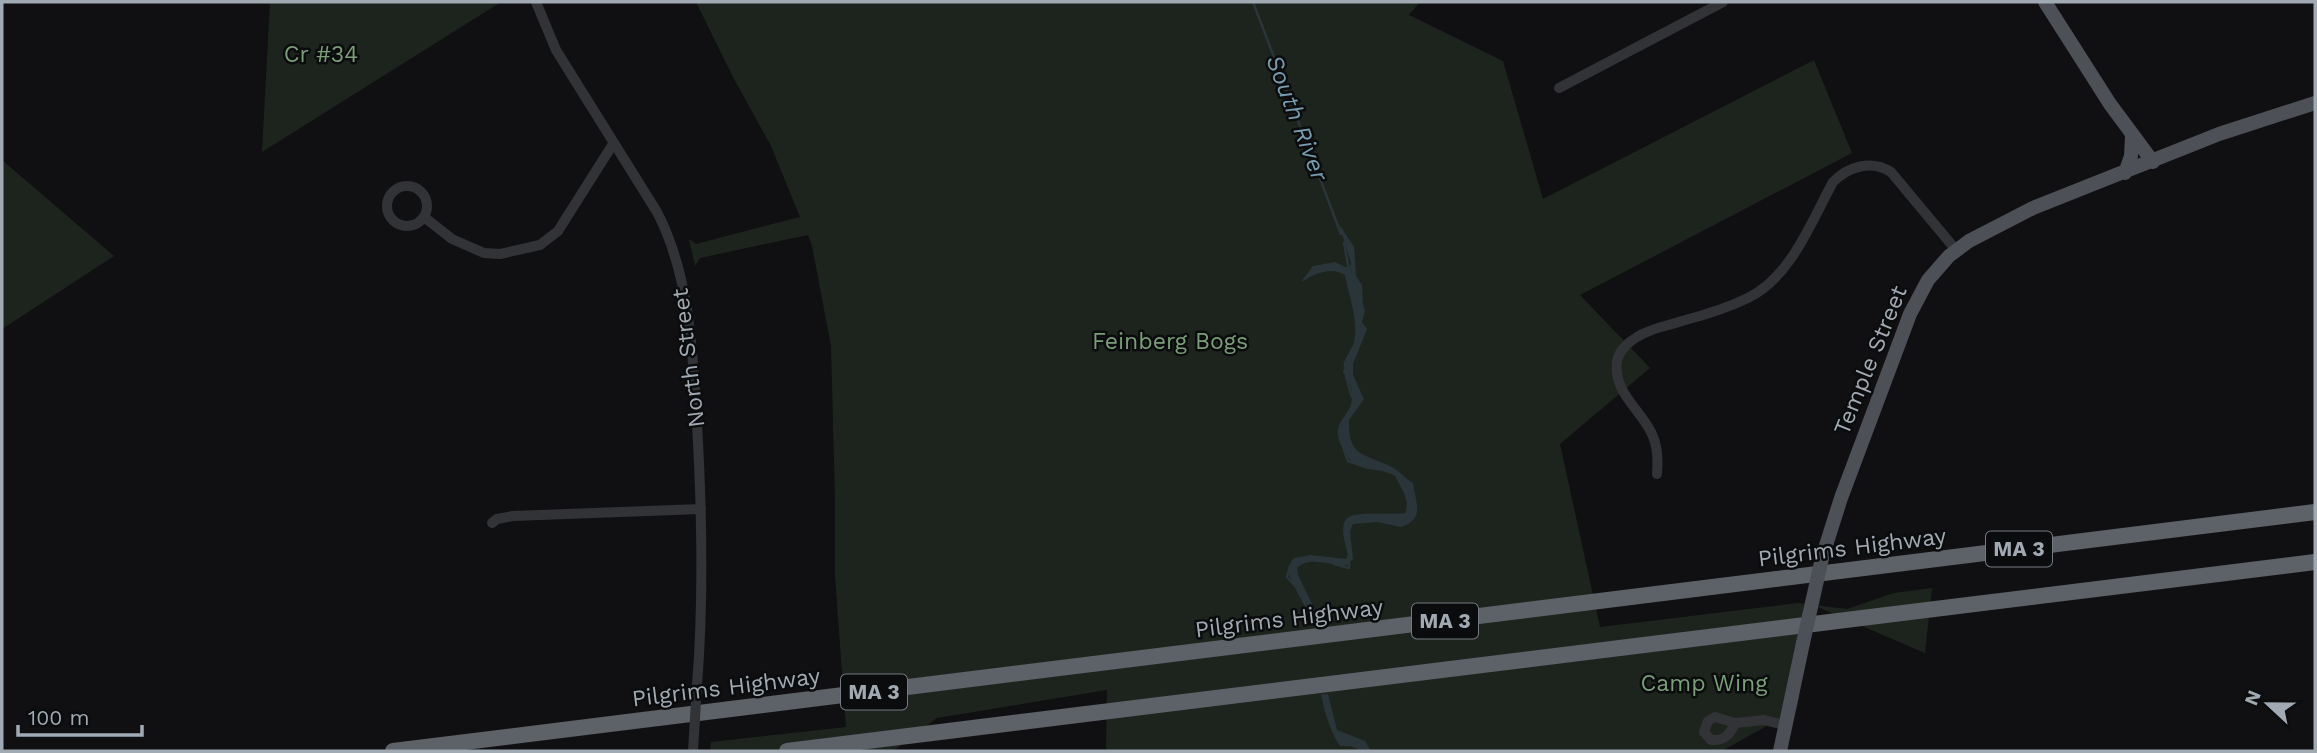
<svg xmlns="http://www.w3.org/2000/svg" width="2317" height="753" font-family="'Work Sans',sans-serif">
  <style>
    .green { fill: #1d241d }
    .water { fill: #2a353a }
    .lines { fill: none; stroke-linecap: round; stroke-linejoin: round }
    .stream { stroke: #2a353a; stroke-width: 2.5 }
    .minor { stroke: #313337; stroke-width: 10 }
    .major { stroke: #4d5056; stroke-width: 14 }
    .highway { stroke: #5d6168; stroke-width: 16 }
    .minor-bridge { stroke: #313337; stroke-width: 10 }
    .major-bridge { stroke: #4d5056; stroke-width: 14 }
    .labels { text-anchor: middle; stroke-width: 5; stroke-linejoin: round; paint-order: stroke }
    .shield { fill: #0b0c0d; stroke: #747a81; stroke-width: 2 }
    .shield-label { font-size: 21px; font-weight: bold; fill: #a1a9b3 }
    .park-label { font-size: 23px; fill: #7a9e78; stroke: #0b0c0d }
    .street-label { font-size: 23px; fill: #a1a9b3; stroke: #0b0c0d }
    .water-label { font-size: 24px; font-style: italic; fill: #779caf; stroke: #0b0c0d }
  </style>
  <rect width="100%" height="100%" fill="#101012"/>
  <path class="green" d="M270,2H501L262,152Z
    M696,2H1420L1409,15L1503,61L1543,199L1814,60L1852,153L1580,295L1650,368L1560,444L1600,627L1798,603L1847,609L1894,593L1932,588L1925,653L1813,605L1797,709L1722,751H1106L1107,690L937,718L893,751H710L711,742L846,727L835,576V499L831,346L812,246L808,235L700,258L695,266L689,239L696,244L800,217L771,146L733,77Z
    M2,160L114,256L2,329Z"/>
  <path class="water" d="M1339,224L1354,247L1356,276L1362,285L1363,304L1365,311L1362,322L1367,329L1353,364V375L1364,399L1349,420C1348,456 1362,453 1390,466C1399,470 1404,478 1413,483C1416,504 1425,519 1401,527L1377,522L1353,524L1350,531L1353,559L1347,565C1330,567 1311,555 1297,568L1298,575L1319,618L1311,620C1306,606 1292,585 1289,574C1288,568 1290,563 1294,558L1310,555L1346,559L1348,555C1346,546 1340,530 1345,521C1350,509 1392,516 1405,513C1411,501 1401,488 1395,476C1384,469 1370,471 1358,466C1351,462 1346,455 1343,449C1328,421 1350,420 1352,398C1353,388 1348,381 1343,372C1345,363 1350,355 1353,346C1360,321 1349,299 1345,275C1330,266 1315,274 1301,282L1313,266L1335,262L1345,267H1350L1351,263Z
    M1321,694H1328L1337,730L1365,741L1371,751H1362L1350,746H1340C1329,729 1325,713 1321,694Z"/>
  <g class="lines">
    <path class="stream" d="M1253,2L1341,234
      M1344,243L1349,270
      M1345,366V363L1353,347
      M1346,377L1352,397
      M1344,450L1348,461L1357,464
      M1334,564L1349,568V562
      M1290,566L1287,577L1298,589"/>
    <path class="minor" d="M536,2L556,50L657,212C690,275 693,355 697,424C702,511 704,598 697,685
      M1559,88L1723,2
      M387 206a20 20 0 1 1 40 0a20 20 0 1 1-40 0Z
      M424,217L452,239L484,253L500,254L540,245L558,231L613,144
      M1657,474C1658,460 1658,446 1651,432C1639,408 1613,392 1617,361C1619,351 1628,342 1637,337C1651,328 1667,326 1682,321C1705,315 1727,308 1748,298C1791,277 1811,222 1833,182C1848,167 1871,159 1891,172L1956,250
      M492,523L497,519L513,516L701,509
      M1735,723C1730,735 1724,741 1711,740L1704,732L1708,721L1715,717L1735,723L1764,720L1785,725"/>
    <path class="major" d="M2045,2L2110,104L2153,162
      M2125,173L2131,156L2132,136
      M1822,558L1841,498L1910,314L1928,280L1949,256L1969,241L2033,208L2219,134L2315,103
      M1780,751L1803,643"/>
    <path class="highway" d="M393,751L2315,512
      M787,751L2315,562"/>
    <path class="minor-bridge" d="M693,751L697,685"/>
    <path class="major-bridge" d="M1803,643L1822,558"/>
  </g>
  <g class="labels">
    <g class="shield">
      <rect x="1986" y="531.5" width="66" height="35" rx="5"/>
      <rect x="1412" y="603.5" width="66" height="35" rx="5"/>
      <rect x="841" y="674.5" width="66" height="35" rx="5"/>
    </g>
    <g class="shield-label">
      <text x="2019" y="556">MA 3</text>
      <text x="1445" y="628">MA 3</text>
      <text x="874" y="699">MA 3</text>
    </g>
    <g class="park-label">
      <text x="321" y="62">Cr #34</text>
      <text x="1170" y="349">Feinberg Bogs</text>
      <text x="1704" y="691">Camp Wing</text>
    </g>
    <g class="street-label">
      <text transform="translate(688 358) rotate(-97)" y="8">North Street</text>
      <text transform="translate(1870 360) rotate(-68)" y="8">Temple Street</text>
      <text transform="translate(1852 547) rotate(-7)" y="8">Pilgrims Highway</text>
      <text transform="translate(1289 618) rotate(-7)" y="8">Pilgrims Highway</text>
      <text transform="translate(726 687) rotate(-7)" y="8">Pilgrims Highway</text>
    </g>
    <g class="water-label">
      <text transform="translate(1297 118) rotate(69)" y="8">South River</text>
    </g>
  </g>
  <rect width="2317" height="753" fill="none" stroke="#a1a9b3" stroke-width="7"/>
  <g transform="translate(2268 704) rotate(292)" stroke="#0b0c0d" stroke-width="5" paint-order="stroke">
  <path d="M0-5L12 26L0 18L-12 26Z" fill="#a1a9b3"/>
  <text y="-10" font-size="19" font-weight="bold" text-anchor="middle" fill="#a1a9b3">N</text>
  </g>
  <path d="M18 725v10h124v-10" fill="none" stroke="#a1a9b3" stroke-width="3.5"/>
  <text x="28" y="725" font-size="21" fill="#a1a9b3" stroke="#0b0c0d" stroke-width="5" paint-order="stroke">100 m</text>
</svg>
